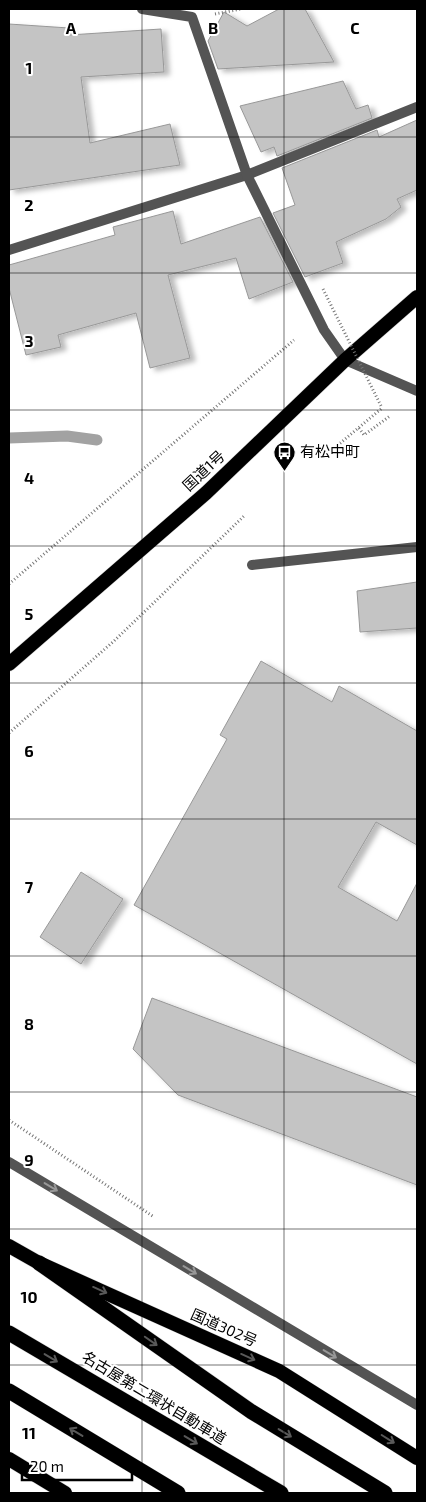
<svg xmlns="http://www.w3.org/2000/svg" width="426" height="1502" font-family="'Exo 2','Noto Sans JP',sans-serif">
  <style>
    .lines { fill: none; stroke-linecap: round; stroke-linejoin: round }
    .stream { stroke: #a2a2a2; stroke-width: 11 }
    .building { fill: #c4c4c4; stroke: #989898; filter: url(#shadow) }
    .trunk-casing { stroke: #dbdbdb; stroke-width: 15 }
    .motorway-casing { stroke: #dbdbdb; stroke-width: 16 }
    .path { stroke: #767676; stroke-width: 3; stroke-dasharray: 1 2.5; stroke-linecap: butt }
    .service { stroke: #545454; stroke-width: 10 }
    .minor { stroke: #545454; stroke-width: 10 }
    .tertiary { stroke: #545454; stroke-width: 10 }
    .trunk { stroke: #000; stroke-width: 14 }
    .motorway { stroke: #000; stroke-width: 15 }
    .path-bridge { stroke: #767676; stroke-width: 3; stroke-dasharray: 1 2.5; stroke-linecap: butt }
    .oneway { stroke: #989898 }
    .oneway2 { stroke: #595959 }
    .grid { fill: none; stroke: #000; stroke-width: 1; stroke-opacity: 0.55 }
    .labels { text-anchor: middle; stroke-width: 4; stroke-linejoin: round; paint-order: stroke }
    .poi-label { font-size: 15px; fill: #000; stroke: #fff; text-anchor: start }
    .street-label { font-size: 15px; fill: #000; stroke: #fff }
    .grid-label { font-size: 16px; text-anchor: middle; font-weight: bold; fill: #000; stroke: #fff; stroke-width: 4; stroke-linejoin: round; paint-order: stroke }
  </style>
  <defs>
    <filter id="shadow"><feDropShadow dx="5.5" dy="3" stdDeviation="2.5" flood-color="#0004"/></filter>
  </defs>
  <rect width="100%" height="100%" fill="#fff"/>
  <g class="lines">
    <path class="stream" d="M9,438L67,436L97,440"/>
  </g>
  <path class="building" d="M279,9H305L334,62L218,69L208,41L224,12L247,26Z
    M9,24L69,28V35L161,29L164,72L81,77L90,143L170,124L180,165L9,190Z
    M343,81L356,109L368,105L372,118L277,156L274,147L261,152L240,106Z
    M417,120V190L397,199L401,207L386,219L336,242L343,263L305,277L273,213L295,205L282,168L377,130L379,137Z
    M173,211L181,244L260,217L293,282L249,299L236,258L168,275L190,358L150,368L136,313L58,335L61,347L26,355L9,288V265L115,235L113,227Z
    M417,582V628L360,632L357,591Z
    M261,661L332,702L339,686L417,731V845L376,822L338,887L397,921L417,883V1064L134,905L227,739L220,735Z
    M81,872L123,899L81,964L40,937Z
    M152,998L417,1097V1185L178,1095L133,1049Z"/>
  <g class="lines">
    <defs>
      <path id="trunk" d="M9,664L206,493L345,360L417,297
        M9,1246L39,1263L279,1371L417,1458
        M9,1459L65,1493"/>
      <path id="motorway" d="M39,1263L252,1412L385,1493
        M9,1333L281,1493
        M9,1391L178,1493"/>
    </defs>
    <use href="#trunk" class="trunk-casing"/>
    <use href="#motorway" class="motorway-casing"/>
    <path class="path" d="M215,14L241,9
      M359,428L364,435L390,416
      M332,450L382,408
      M9,584L294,340
      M9,733L114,641L244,516
      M9,1120L154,1217"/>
    <path class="service" d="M9,250L247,175L417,107"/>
    <path class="minor" d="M142,9L192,17L247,175L324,330L345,360
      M252,565L417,547
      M9,1162L417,1405"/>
    <path class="tertiary" d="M345,360L417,391"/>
    <use href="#trunk" class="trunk"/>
    <use href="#motorway" class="motorway"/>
    <path class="path-bridge" d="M323,289L382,408"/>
  </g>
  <defs><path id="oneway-shaft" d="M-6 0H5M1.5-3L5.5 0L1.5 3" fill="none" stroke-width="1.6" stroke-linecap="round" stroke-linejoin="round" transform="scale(1.25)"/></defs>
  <g class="oneway">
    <use href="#oneway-shaft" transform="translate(51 1187) rotate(31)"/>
    <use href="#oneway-shaft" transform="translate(190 1270) rotate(31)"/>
    <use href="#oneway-shaft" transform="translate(330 1354) rotate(31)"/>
  </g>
  <g class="oneway2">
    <use href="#oneway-shaft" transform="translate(100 1290) rotate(24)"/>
    <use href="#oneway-shaft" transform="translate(151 1341) rotate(35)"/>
    <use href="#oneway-shaft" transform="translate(248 1357) rotate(24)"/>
    <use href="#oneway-shaft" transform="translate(51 1358) rotate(31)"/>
    <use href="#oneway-shaft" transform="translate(76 1432) rotate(-149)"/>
    <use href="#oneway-shaft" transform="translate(285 1433) rotate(31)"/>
    <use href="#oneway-shaft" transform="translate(388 1439) rotate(32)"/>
    <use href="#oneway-shaft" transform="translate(191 1440) rotate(31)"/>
  </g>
  <path class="grid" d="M142,9V1493M284,9V1493M9,137H417M9,273H417M9,410H417M9,546H417M9,683H417M9,819H417M9,956H417M9,1092H417M9,1229H417M9,1365H417"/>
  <defs>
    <symbol id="bus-pin" viewBox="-11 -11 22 30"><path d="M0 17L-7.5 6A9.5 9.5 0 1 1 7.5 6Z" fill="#000" stroke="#fff"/><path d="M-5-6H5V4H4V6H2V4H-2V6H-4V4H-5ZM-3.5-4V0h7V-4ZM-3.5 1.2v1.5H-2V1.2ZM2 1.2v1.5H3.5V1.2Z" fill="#fff"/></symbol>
  </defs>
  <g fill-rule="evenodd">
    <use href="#bus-pin" x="272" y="440" width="25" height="34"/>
  </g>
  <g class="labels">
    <g class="poi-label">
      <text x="300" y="457">有松中町</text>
    </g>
    <g class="street-label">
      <text transform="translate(204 471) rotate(-43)" y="5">国道1号</text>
      <text transform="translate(224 1328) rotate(24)" y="5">国道302号</text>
      <text transform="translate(154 1398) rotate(31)" y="5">名古屋第二環状自動車道</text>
    </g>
  </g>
  <g class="grid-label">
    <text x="71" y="34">A</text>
    <text x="213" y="34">B</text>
    <text x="355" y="34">C</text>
    <text x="29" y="74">1</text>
    <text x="29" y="211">2</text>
    <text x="29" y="347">3</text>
    <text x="29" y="484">4</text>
    <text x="29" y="620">5</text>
    <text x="29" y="757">6</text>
    <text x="29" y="893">7</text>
    <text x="29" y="1030">8</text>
    <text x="29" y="1166">9</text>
    <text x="29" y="1303">10</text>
    <text x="29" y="1439">11</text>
  </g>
  <rect width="426" height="1502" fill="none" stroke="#000000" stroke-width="20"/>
  <path d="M22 1472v8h110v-8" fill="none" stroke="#000000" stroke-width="2.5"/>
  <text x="30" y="1472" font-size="15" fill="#000000" stroke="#ffffff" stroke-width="4" paint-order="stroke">20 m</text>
</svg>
